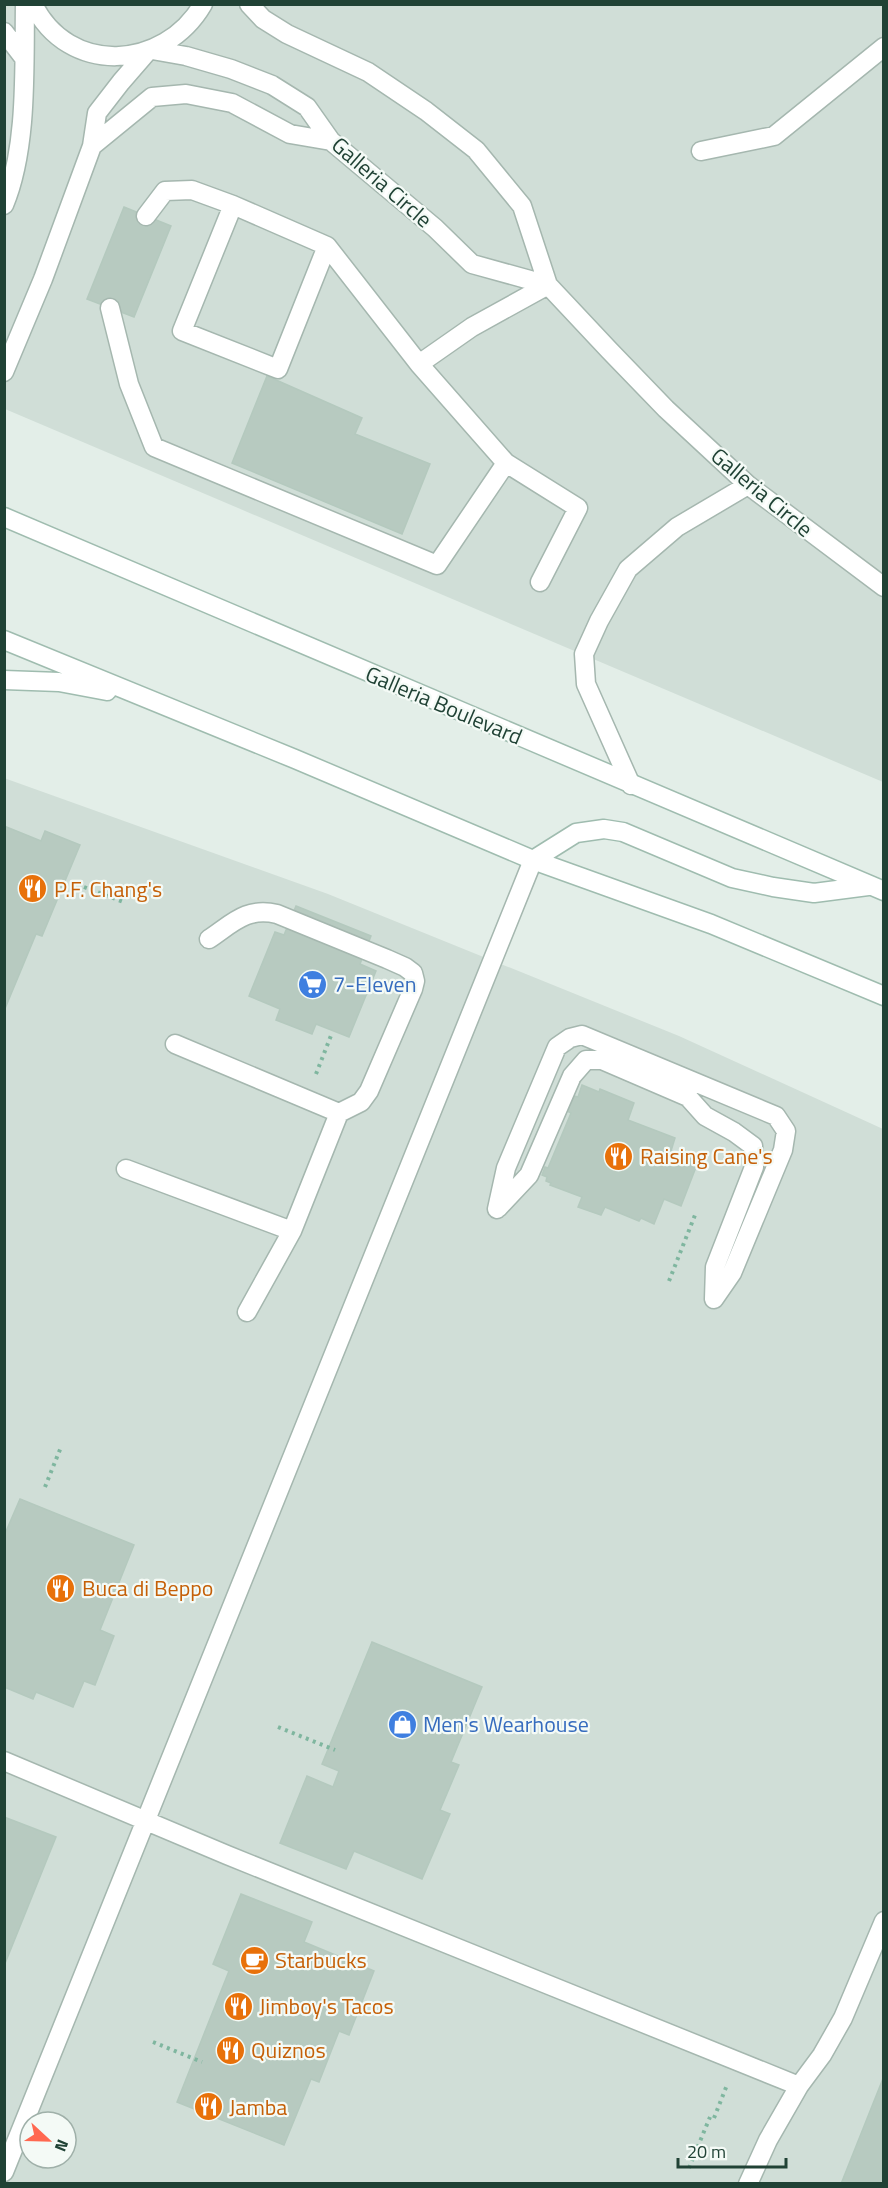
<svg xmlns="http://www.w3.org/2000/svg" width="888" height="2188" font-family="'Titillium Web',sans-serif">
  <style>
    .built { fill: #d0ded7; fill-rule: evenodd }
    .building { fill: #b7cac0; stroke: #b4c9be; stroke-width: 1.5 }
    .lines { fill: none; stroke-linecap: round; stroke-linejoin: round }
    .service-casing { stroke: #a5b7af; stroke-width: 21 }
    .secondary-casing { stroke: #9fbcaf; stroke-width: 21 }
    .path { stroke: #7fb69f; stroke-width: 4; stroke-dasharray: 3 4.5; stroke-linecap: butt }
    .service { stroke: #fff; stroke-width: 18 }
    .secondary { stroke: #fff; stroke-width: 18 }
    .labels { text-anchor: middle; stroke-width: 4.5; stroke-linejoin: round; paint-order: stroke }
    .street-label { font-size: 22px; fill: #204235; stroke: #f4faf6 }
    .food-label { font-size: 22px; fill: #c56008; stroke: #f4faf6; text-anchor: start }
    .shop-label { font-size: 22px; fill: #366cbe; stroke: #f4faf6; text-anchor: start }
  </style>
  <rect width="100%" height="100%" fill="#e3eee8"/>
  <path class="built" d="M4,5H883V782L5,409Z
    M4,778L328,894L679,1036L883,1129V2183H5ZM30,2122H66V2158H30Z"/>
  <path class="building" d="M124,207L171,226L134,317L87,299Z
    M267,376L362,418L355,434L430,464L402,534L232,463Z
    M4,826L41,841L45,831L80,845L42,936L36,934L4,1011Z
    M296,906L371,936L360,964L376,971L349,1037L316,1024L312,1034L276,1020L280,1009L249,996L275,932L284,935Z
    M582,1085L599,1092L600,1089L634,1103L628,1120L675,1138L671,1151L698,1162L681,1206L664,1199L654,1224L641,1218L639,1221L605,1207L601,1215L578,1207L582,1197L550,1185L551,1183L546,1181L547,1177L542,1175L545,1167L548,1168L571,1113L567,1111L574,1096L578,1097Z
    M20,1499L134,1545L100,1630L114,1636L95,1685L84,1681L73,1707L36,1692L33,1699L4,1687V1536Z
    M372,1642L482,1687L451,1762L459,1765L440,1810L450,1814L422,1879L354,1851L346,1869L280,1843L307,1776L333,1787L339,1771L322,1764Z
    M4,1817L56,1837L4,1966Z
    M241,1894L312,1922L304,1942L374,1971L349,2035L339,2031L319,2082L311,2079L284,2145L177,2102L229,1971L213,1964Z
    M884,2076V2184H841Z"/>
  <g class="lines">
    <defs>
      <path id="service" d="M33,4C68,76 164,71 203,4
        M249,4L263,19L287,34L368,72L426,111L476,150L522,206L548,285L609,350L666,409L748,485L884,587
        M4,32L24,58
        M152,50L186,56L231,69L272,85L307,107L331,141L435,228L472,264L548,285
        M92,146L152,97L186,94L232,103L290,134L331,141
        M701,151L774,136L884,47
        M4,205C28,148 24,66 25,4
        M233,205L182,331L278,369L327,246
        M146,216L165,191L192,190L233,205L327,246L419,364
        M110,308L129,384L154,447L437,565L506,463L419,364L472,327L548,285
        M4,372L43,279L92,146L97,113L121,82L147,52
        M506,463L578,508L540,582
        M631,785L586,684L584,654L599,621L628,569L677,527L748,485
        M209,939C233,923 246,907 277,914L387,959L405,967L413,973L415,981L413,989L369,1091L361,1102L339,1113
        M175,1044L339,1113L292,1231L247,1312
        M126,1169L292,1231
        M498,1208L529,1175L572,1076L586,1060H602L688,1097L705,1116L734,1132L753,1146L754,1167L715,1267L714,1299
        M497,1209L506,1168L557,1047L570,1038L582,1035L776,1116L786,1131L783,1150L732,1273L714,1299
        M4,1761L227,1855L799,2086
        M4,2172L533,860
        M748,2184L768,2140L799,2086L822,2055L843,2018L884,1921"/>
      <path id="secondary" d="M4,517L884,891
        M4,640L295,759L533,860L711,924L884,996
        M4,680L59,682L107,691
        M533,860L576,833L604,829L623,832L732,878L773,887L814,893L868,886"/>
    </defs>
    <use href="#service" class="service-casing"/>
    <use href="#secondary" class="secondary-casing"/>
    <path class="path" d="M84,887L126,903
      M316,1074L332,1033
      M669,1281L695,1215
      M45,1487L61,1447
      M278,1727L335,1750
      M153,2042L202,2062
      M714,2118L727,2085
      M689,2168L710,2117"/>
    <use href="#service" class="service"/>
    <use href="#secondary" class="secondary"/>
  </g>
  <defs>
    <symbol id="restaurant-disc" viewBox="-11 -11 22 22"><circle r="9.5" fill="#e8710a" stroke="#f4faf6"/><path d="M-5-6h1v4h1v-4h1v4h1v-4h1v5L-1.5 .5V6h-2V.5L-5-1ZM5-6V6H3V1.5H1.5Q1.5-4 5-6Z" fill="#fff"/></symbol>
    <symbol id="supermarket-disc" viewBox="-11 -11 22 22"><circle r="9.5" fill="#3f7fe0" stroke="#f4faf6"/><path d="M-6-5.5h2.5l.6 2H6L4.5 2H-2.5L-4.4-4H-6ZM-1.5 3.2a1.3 1.3 0 1 0 .1 0ZM3 3.2a1.3 1.3 0 1 0 .1 0Z" fill="#fff"/></symbol>
    <symbol id="shop-disc" viewBox="-11 -11 22 22"><circle r="9.5" fill="#3f7fe0" stroke="#f4faf6"/><path d="M-5-2.5h2.3a2.7 3.5 0 0 1 5.4 0H5L5.5 6h-11ZM-1.5-2.5h3a1.5 2.3 0 0 0-3 0Z" fill="#fff"/></symbol>
    <symbol id="cafe-disc" viewBox="-11 -11 22 22"><circle r="9.5" fill="#e8710a" stroke="#f4faf6"/><path d="M-5.5-4.5H6V0H3Q3 3.5 0 3.5H-2.5Q-5.5 3.5-5.5 0ZM3-3.2v2h1.7v-2ZM-6 4.5H4V6H-6Z" fill="#fff"/></symbol>
  </defs>
  <g fill-rule="evenodd">
    <use href="#restaurant-disc" x="16" y="872" width="33" height="33"/>
    <use href="#supermarket-disc" x="296" y="968" width="33" height="33"/>
    <use href="#restaurant-disc" x="602" y="1140" width="33" height="33"/>
    <use href="#restaurant-disc" x="44" y="1572" width="33" height="33"/>
    <use href="#shop-disc" x="386" y="1708" width="33" height="33"/>
    <use href="#cafe-disc" x="238" y="1944" width="33" height="33"/>
    <use href="#restaurant-disc" x="222" y="1990" width="33" height="33"/>
    <use href="#restaurant-disc" x="214" y="2034" width="33" height="33"/>
    <use href="#restaurant-disc" x="192" y="2090" width="33" height="33"/>
  </g>
  <g class="labels">
    <g class="street-label">
      <text transform="translate(382 182) rotate(41)" y="8">Galleria Circle</text>
      <text transform="translate(762 492) rotate(40)" y="8">Galleria Circle</text>
      <text transform="translate(444 705) rotate(23)" y="8">Galleria Boulevard</text>
    </g>
    <g class="food-label">
      <text x="54" y="897">P.F. Chang's</text>
      <text x="640" y="1164">Raising Cane's</text>
      <text x="82" y="1596">Buca di Beppo</text>
      <text x="275" y="1968">Starbucks</text>
      <text x="259" y="2014">Jimboy's Tacos</text>
      <text x="251" y="2058">Quiznos</text>
      <text x="229" y="2115">Jamba</text>
    </g>
    <g class="shop-label">
      <text x="333" y="992">7-Eleven</text>
      <text x="423" y="1732">Men's Wearhouse</text>
    </g>
  </g>
  <rect width="888" height="2188" fill="none" stroke="#204235" stroke-width="12"/>
  <g transform="translate(48 2140) rotate(112)"><circle r="28" fill="#f4faf6" stroke="#9fb0a9" stroke-width="1.5"/>
  <path d="M0-4.5L10 22L0 15L-10 22Z" fill="#ff6850"/>
  <text y="-9" font-size="16" font-weight="bold" text-anchor="middle" fill="#204235">N</text>
  </g>
  <path d="M678 2158v9h108v-9" fill="none" stroke="#204235" stroke-width="3"/>
  <text x="687" y="2158" font-size="18" fill="#204235" stroke="#f4faf6" stroke-width="4.5" paint-order="stroke">20 m</text>
</svg>
